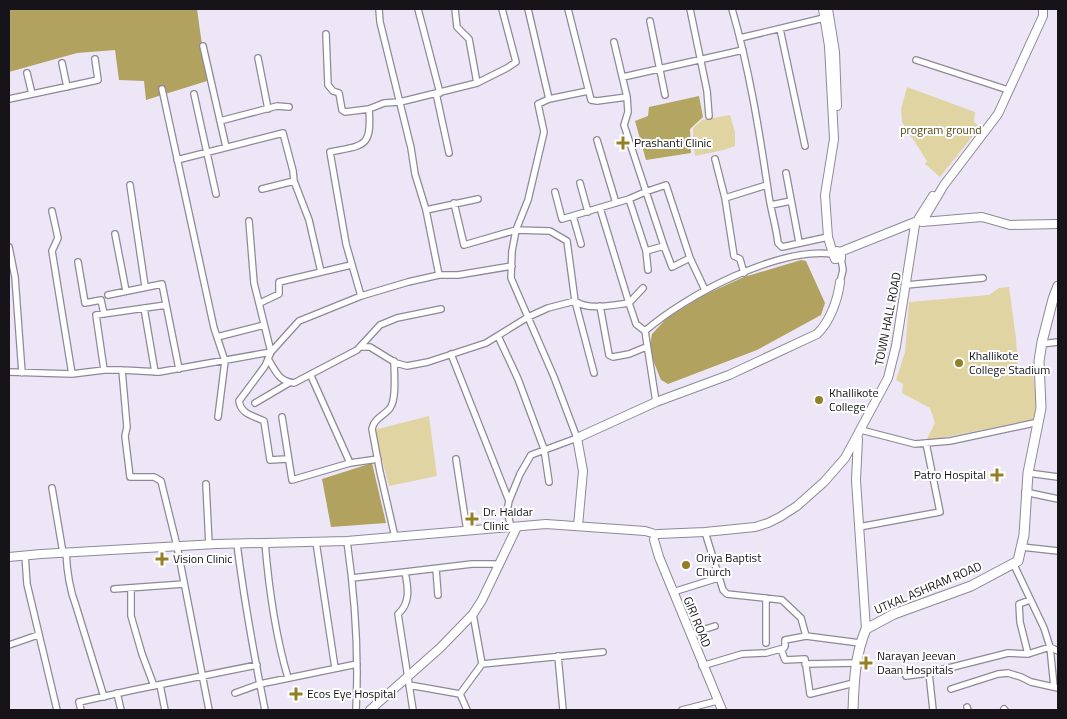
<svg xmlns="http://www.w3.org/2000/svg" width="1067" height="719" font-family="'Titillium Web',sans-serif">
  <style>
    .green { fill: #e0d5a2 }
    .forest { fill: #b3a562 }
    .water { fill: #b1a260 }
    .lines { fill: none; stroke-linecap: round; stroke-linejoin: round }
    .street-casing { stroke: #8e8897; stroke-width: 8 }
    .secondary-casing { stroke: #8e8897; stroke-width: 10 }
    .primary-casing { stroke: #8e8897; stroke-width: 11 }
    .street { stroke: #fff; stroke-width: 5.5 }
    .secondary { stroke: #fff; stroke-width: 8 }
    .primary { stroke: #fff; stroke-width: 9 }
    .poi-dot { fill: #927f26; stroke: #fff; stroke-width: 2 }
    .labels { text-anchor: middle; stroke-width: 4; stroke-linejoin: round; paint-order: stroke }
    .park-label { font-size: 12px; fill: #554a16; stroke: #fff }
    .poi-label { font-size: 12px; fill: #161319; stroke: #fff; text-anchor: start }
    .street-label { font-size: 12px; fill: #161319; stroke: #fff }
  </style>
  <rect width="100%" height="100%" fill="#ede6f6"/>
  <path class="green" d="M907,87L975,112L974,122L980,127L940,177L925,164L927,161L902,122L901,109Z
    M730,115L735,132V146L724,150L695,156L693,138V128L702,120Z
    M1009,287L1016,338L1018,374H1033L1037,408L1035,419L926,441L935,423L930,408L902,393L903,384L896,380L905,352L909,302L989,295L999,288Z
    M429,416L437,476L389,486L374,430Z"/>
  <path class="forest" d="M699,96L703,117L690,129L691,153L646,160L635,121L648,116L649,107Z"/>
  <path class="water" d="M9,9H197L207,81L146,100L144,81L119,80L115,50L77,53L9,72Z
    M801,260L806,261L825,303L821,315L757,350L668,384L661,380L649,350L652,334L667,318L704,295L744,277Z
    M372,463L386,523L331,527L322,479Z"/>
  <g class="lines">
    <defs>
      <path id="street" d="M379,9L380,22L411,148L415,174L426,210L439,275
        M418,9L440,93
        M455,9L457,27L469,39L477,83
        M528,9L549,99
        M568,9L591,100L597,101L627,97
        M690,9L707,91L709,116
        M732,9C749,68 759,129 768,190C770,208 776,225 778,243L782,247L828,237
        M650,21L665,95
        M780,29L805,146
        M326,34L328,85L333,91L339,93L342,110L345,112L369,109L384,103L400,102L477,83L507,68L516,62L502,9
        M740,38L824,18
        M614,42L627,97L628,112L624,125L664,246
        M203,46L226,147
        M258,58L268,109
        M916,60L1005,89
        M62,63L67,87
        M27,73L32,94
        M623,77L743,50
        M162,89L214,328L225,361L218,417
        M436,93L449,153
        M194,94L216,194
        M9,99L98,80L95,59
        M220,121L277,106L289,107
        M597,140L616,203
        M715,159L725,198L734,256L740,259L744,273
        M177,160L283,133L293,171L294,181
        M786,173L799,242
        M580,183L588,212
        M130,185L145,286
        M262,189L294,181L309,220L321,272
        M555,192L562,219L629,199L645,192L666,185L690,258L705,290
        M725,198L767,185
        M629,199L646,251L664,246L672,267L690,258
        M454,203L464,245L516,230L550,231L567,241L575,301L594,373
        M771,205L791,201
        M600,208L629,303L636,324L645,331
        M426,210L478,199
        M52,211L58,238L52,251L72,374
        M573,216L581,244
        M249,221L254,283L271,352
        M115,234L126,291
        M9,247L15,277L22,373
        M646,251L648,270
        M78,262L85,303L101,300L104,314
        M840,282L843,270L841,258
        M906,285L983,278
        M108,295L162,284L179,369
        M361,296L346,244L330,152C364,145 372,148 369,109
        M260,303L279,294V282L351,265
        M600,306L609,355L613,357L629,354L646,347
        M144,308L155,372
        M498,336L518,379L544,449L549,482
        M217,337L264,325
        M1041,344L1058,342
        M360,347H370L396,363L407,366L428,362L486,343L528,317L548,308L575,301C588,311 613,305 629,303L643,288
        M451,354L509,501
        M268,359C276,371 278,381 294,383L357,350L380,325L397,318L441,309
        M394,361C394,373 397,399 390,408C384,416 374,418 372,429L380,472L395,537
        M104,370L96,315L166,305
        M122,370L127,427L125,436L130,477H154L161,481L177,546L209,710
        M9,372L72,374L104,370H122L159,372L271,352
        M311,376L350,463
        M656,402L645,331C686,295 778,247 833,254
        M255,403L289,383
        M282,417L292,480L350,463L378,459
        M861,430L915,444L950,441L1039,422
        M287,459L270,460L264,421C255,416 241,415 239,401L265,366L271,352L299,321L361,296L408,282L439,275H458L512,266
        M456,459L467,531
        M1028,473L1058,477
        M206,484L209,545
        M52,488L63,553
        M1025,492L1058,499
        M511,527L507,511L509,501L520,474L531,455L577,438L554,377L511,278L512,251L516,230L528,200L544,132L538,104L549,99L588,91
        M859,527L940,512L926,443
        M705,532L723,590L727,594L782,600L801,618L806,636
        M347,541C355,597 359,653 356,710
        M316,542L335,668
        M265,543C269,590 275,634 288,678
        M237,544C244,600 254,655 265,710
        M1022,547L1058,551
        M66,552C67,572 69,588 76,606L104,697
        M25,555L27,584L57,710
        M1014,565L1044,628L1050,647L1058,651
        M436,569L438,595
        M352,578L405,572
        M131,588V616L142,654L154,686
        M114,589L184,584
        M673,592L718,578
        M690,634L715,626
        M766,643V598
        M9,645L38,635
        M781,649L785,660L805,659L810,694L854,683
        M1028,654L1020,622L1019,604L1030,600
        M558,656L563,710
        M482,664L603,652
        M805,664L856,663
        M702,666L742,654L766,653L784,648L785,646V640L806,636L860,643
        M929,673L933,710
        M906,676L929,673L1008,653L1028,654L1050,647L1054,687
        M160,685L165,710
        M409,685L460,694
        M951,689L998,674L1008,673L1021,677L1031,682L1058,688
        M117,693L121,710
        M235,693L260,684L357,664
        M460,694L482,664L473,614
        M460,694L467,710
        M967,707L968,710
        M1004,709L1005,710
        M81,710L79,702L133,690L257,665
        M413,710L398,614C411,603 408,587 405,572L472,564H500
        M682,710L717,701"/>
      <path id="secondary" d="M823,9L829,46L834,139L825,195L828,237L833,254
        M828,9L835,52L837,106
        M919,218L933,196
        M922,222L944,185L998,114L1043,16V9
        M922,222L982,217L1010,225L1058,224
        M840,252L841,256V258L835,259L833,254L837,251L840,252L915,222
        M858,439L856,480L866,629
        M578,526L583,471L577,438L656,402L729,375L817,334C830,322 838,299 840,282
        M658,534L705,532L755,527L768,523L780,517L797,506L824,482L845,458L888,378L896,346L915,225
        M654,540L659,557L722,710
        M9,557L41,554L216,544L347,541L546,524L645,531L652,533
        M370,710L440,648L473,614L482,600L517,527"/>
      <path id="primary" d="M866,629L894,614L971,586L1018,561L1024,535L1028,473L1041,408L1039,361L1042,342L1053,299L1058,286
        M853,710C854,682 855,655 866,629"/>
    </defs>
    <use href="#street" class="street-casing"/>
    <use href="#secondary" class="secondary-casing"/>
    <use href="#primary" class="primary-casing"/>
    <use href="#street" class="street"/>
    <use href="#secondary" class="secondary"/>
    <use href="#primary" class="primary"/>
  </g>
  <g class="poi-dot">
    <path d="M620.5 135.5h5v5h5v5h-5v5h-5v-5h-5v-5h5z"/>
    <circle cx="959" cy="363" r="5"/>
    <circle cx="819" cy="400" r="5"/>
    <path d="M994.5 467.5h5v5h5v5h-5v5h-5v-5h-5v-5h5z"/>
    <path d="M469.5 511.5h5v5h5v5h-5v5h-5v-5h-5v-5h5z"/>
    <path d="M159.5 551.5h5v5h5v5h-5v5h-5v-5h-5v-5h5z"/>
    <circle cx="686" cy="565" r="5"/>
    <path d="M863.5 655.5h5v5h5v5h-5v5h-5v-5h-5v-5h5z"/>
    <path d="M293.5 686.5h5v5h5v5h-5v5h-5v-5h-5v-5h5z"/>
  </g>
  <g class="labels">
    <g class="park-label">
      <text x="941" y="134">program ground</text>
    </g>
    <g class="poi-label">
      <text x="634" y="147">Prashanti Clinic</text>
      <text x="969" y="360">Khallikote<tspan x="969" dy="14">College Stadium</tspan></text>
      <text x="829" y="397">Khallikote<tspan x="829" dy="14">College</tspan></text>
      <text x="986" y="479" text-anchor="end">Patro Hospital</text>
      <text x="483" y="516">Dr. Haldar<tspan x="483" dy="14">Clinic</tspan></text>
      <text x="696" y="562">Oriya Baptist<tspan x="696" dy="14">Church</tspan></text>
      <text x="173" y="563">Vision Clinic</text>
      <text x="877" y="660">Narayan Jeevan<tspan x="877" dy="14">Daan Hospitals</tspan></text>
      <text x="307" y="698">Ecos Eye Hospital</text>
    </g>
    <g class="street-label">
      <text transform="translate(888 319) rotate(-79)" y="4">TOWN HALL ROAD</text>
      <text transform="translate(928 588) rotate(-23)" y="4">UTKAL ASHRAM ROAD</text>
      <text transform="translate(697 622) rotate(68)" y="4">GIRI ROAD</text>
    </g>
  </g>
  <rect width="1067" height="719" fill="none" stroke="#161319" stroke-width="20"/>
</svg>
